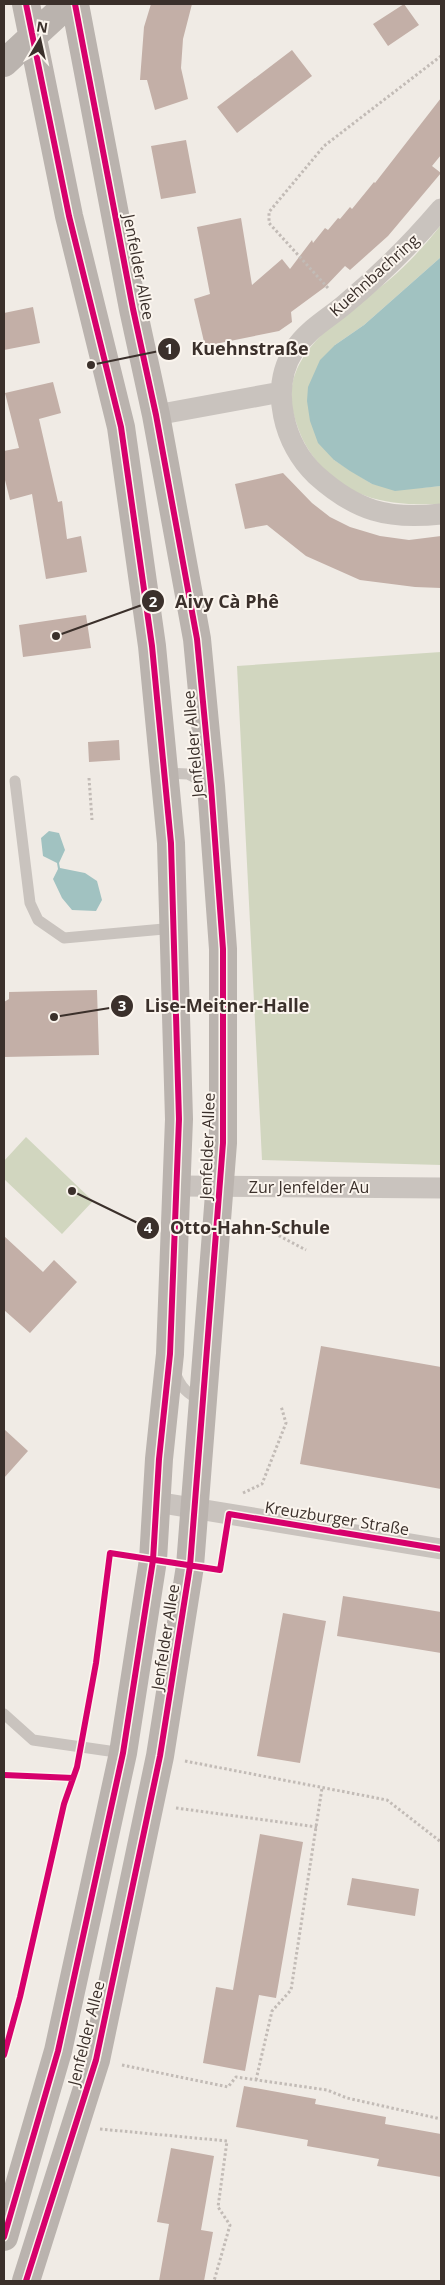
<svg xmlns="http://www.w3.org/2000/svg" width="445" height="2285" font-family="'Open Sans',sans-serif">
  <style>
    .green { fill: #d1d6bf }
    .water { fill: #a1c2c1 }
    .building { fill: #c3afa7 }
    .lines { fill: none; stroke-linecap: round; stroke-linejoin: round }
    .path { stroke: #c2bbb6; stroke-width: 3; stroke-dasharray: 2.5 2.5; stroke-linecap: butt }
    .lane { stroke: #c9c3be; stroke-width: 11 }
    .street { stroke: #c9c3be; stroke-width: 21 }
    .secondary { stroke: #bab3ae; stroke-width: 28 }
    .cycleway-casing { stroke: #fbf5ee; stroke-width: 9 }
    .cycleway { stroke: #d6006c; stroke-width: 6 }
    .labels { text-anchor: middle; stroke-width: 4; stroke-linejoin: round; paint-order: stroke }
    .street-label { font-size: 16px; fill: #3b302b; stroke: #fbf5ee }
    .leader { fill: none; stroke: #3b302b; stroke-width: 2 }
    .callout-dot { fill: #3b302b; stroke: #fbf5ee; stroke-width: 2 }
    .mark-label { font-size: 15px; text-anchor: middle; font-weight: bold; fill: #fff }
    .callout-label { font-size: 18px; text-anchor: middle; font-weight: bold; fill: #3b302b; stroke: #fbf5ee; stroke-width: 4; stroke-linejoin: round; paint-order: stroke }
  </style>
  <rect width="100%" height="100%" fill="#f0ebe5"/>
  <path class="green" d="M441,225V257L364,325L335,345L334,460L372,484L419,488L441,486V504C392,506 348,501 315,459C305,446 300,435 295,419C274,354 347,315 389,280C409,263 425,245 441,225Z
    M441,652V1165L262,1160L237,666Z
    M26,1137L93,1201L62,1234L4,1179V1161Z"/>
  <path class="water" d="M441,257V486L395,491L372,484L350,471L334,460L318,443L310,421L307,401L308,387L320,360L335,345L364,325Z
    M49,831L59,833L65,850L59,863L60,868L85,873L97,881L102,900L96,911L72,910L62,898L53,879L58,869L57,863L43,856L41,838Z"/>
  <path class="building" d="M151,4H192L183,39L181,68L188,99L155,110L147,80H140L144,27Z
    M404,4L419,25L388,46L373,24Z
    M292,50L312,76L237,133L217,107Z
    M441,98V155L432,166L441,173L388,236L350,270L345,266L325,287L291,312L292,322L279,331L205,346L194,299L210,294L197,227L241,218L252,285L282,259L290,269L312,240L313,243L325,228L328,230L338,218L340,219L350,207L352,209L374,182L375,183Z
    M186,140L196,193L161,199L151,146Z
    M33,307L40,343L4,350V313Z
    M53,382L61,413L39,419L58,502L62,501L67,539L81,536L87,572L46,579L32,494L10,500L4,476V451L19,448L5,393Z
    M283,473L312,503L330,517L350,527L380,536L409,540L441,536V588L415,587L360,580L306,556L267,525L245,529L235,484Z
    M86,615L91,648L23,657L19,625Z
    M119,740L120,760L89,762L88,742Z
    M97,990L99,1055L4,1057V1002L9,999V992Z
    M4,1236L43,1272L54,1260L77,1282L30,1333L4,1310Z
    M321,1346L441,1367V1489L300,1464Z
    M4,1429L28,1451L4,1478Z
    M343,1596L441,1612V1653L337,1636Z
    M283,1613L326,1621L300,1763L257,1756Z
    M260,1834L303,1842L276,1998L259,1995L245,2071L203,2063L216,1987L233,1990Z
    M352,1878L419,1889L415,1916L347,1905Z
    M244,2086L316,2099L315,2104L386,2117L385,2124L441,2134V2177L377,2166L379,2159L307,2146L308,2140L236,2127Z
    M171,2148L214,2156L201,2230L213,2232L204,2281H159L169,2224L157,2222Z"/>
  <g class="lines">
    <path class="path" d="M328,288L269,223V212L324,146L441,56
      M89,778L92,820
      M250,1229L270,1231L306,1250
      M243,1493L262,1484L286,1423L281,1406
      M185,1761L387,1800L441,1842
      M4,1775L73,1778
      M176,1808L317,1827
      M122,2065L228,2087L236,2077L327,2090L347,2098L441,2119
      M256,2080L272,2011L291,1990L322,1788
      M100,2129L227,2141L218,2207L230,2225L214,2281"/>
    <path class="lane" d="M164,773L188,774L208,784
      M15,781L30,903L38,920L64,938L175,928
      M175,1372C180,1387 188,1395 203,1401
      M4,1714L33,1740L123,1753"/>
    <path class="street" d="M441,209C412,243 379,276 344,305C326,320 307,330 294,350C269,389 284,445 316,475C356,511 388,520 441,514
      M156,415L281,392
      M177,1186L441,1188
      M156,1502L441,1549"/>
    <path class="secondary" d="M4,63L68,4
      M4,2237L58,2051L123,1753L153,1560L159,1459L170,1354L179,1119L171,843L152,646L121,427L69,216L26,4
      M26,2281L96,2060L160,1756L190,1566L223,1143V949L211,786L197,639L156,415L133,309L75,4"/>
    <defs>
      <path id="cycleway" d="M4,1775L73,1778
        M4,2055L20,1997L64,1804L77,1767L96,1663L110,1553L220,1570L229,1514L441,1549
        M4,2237L58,2051L123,1753L153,1560L159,1459L170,1354L179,1119L171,843L152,646L121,427L69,216L26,4
        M26,2281L96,2060L160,1756L190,1566L223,1143V949L211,786L197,639L156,415L133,309L75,4"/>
    </defs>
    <use href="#cycleway" class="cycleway-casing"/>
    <use href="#cycleway" class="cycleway"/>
  </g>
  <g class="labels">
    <g class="street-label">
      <text transform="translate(139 267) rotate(79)" y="6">Jenfelder Allee</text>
      <text transform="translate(374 275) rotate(-42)" y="6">Kuehnbachring</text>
      <text transform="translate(193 744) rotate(-95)" y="6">Jenfelder Allee</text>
      <text transform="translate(207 1146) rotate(-88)" y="6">Jenfelder Allee</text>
      <text x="309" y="1193">Zur Jenfelder Au</text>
      <text transform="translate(337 1518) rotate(9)" y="6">Kreuzburger Straße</text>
      <text transform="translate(165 1637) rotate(-81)" y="6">Jenfelder Allee</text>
      <text transform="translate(86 2033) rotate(-76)" y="6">Jenfelder Allee</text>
    </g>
  </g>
  <path class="leader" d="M91 365L169 349M56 636L153 601M54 1017L122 1006M72 1191L148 1228"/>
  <g class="callout-dot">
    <circle cx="91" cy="365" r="5"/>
    <circle cx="56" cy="636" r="5"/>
    <circle cx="54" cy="1017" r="5"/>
    <circle cx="72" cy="1191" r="5"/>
    <circle cx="169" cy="349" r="12"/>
    <circle cx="153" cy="601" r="12"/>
    <circle cx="122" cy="1006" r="12"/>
    <circle cx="148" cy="1228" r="12"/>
  </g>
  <g class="mark-label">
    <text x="169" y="354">1</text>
    <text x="153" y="607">2</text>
    <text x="122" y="1011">3</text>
    <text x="148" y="1233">4</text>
  </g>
  <g class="callout-label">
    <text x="250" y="355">Kuehnstraße</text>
    <text x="227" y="608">Aivy Cà Phê</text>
    <text x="227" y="1012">Lise-Meitner-Halle</text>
    <text x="250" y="1234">Otto-Hahn-Schule</text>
  </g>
  <rect width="445" height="2285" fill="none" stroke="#3b302b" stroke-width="10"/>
  <g transform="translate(40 40) rotate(9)" stroke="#fbf5ee" stroke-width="4" paint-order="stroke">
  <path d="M0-4L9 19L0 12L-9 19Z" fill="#3b302b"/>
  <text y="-8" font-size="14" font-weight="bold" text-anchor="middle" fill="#3b302b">N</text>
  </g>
</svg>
